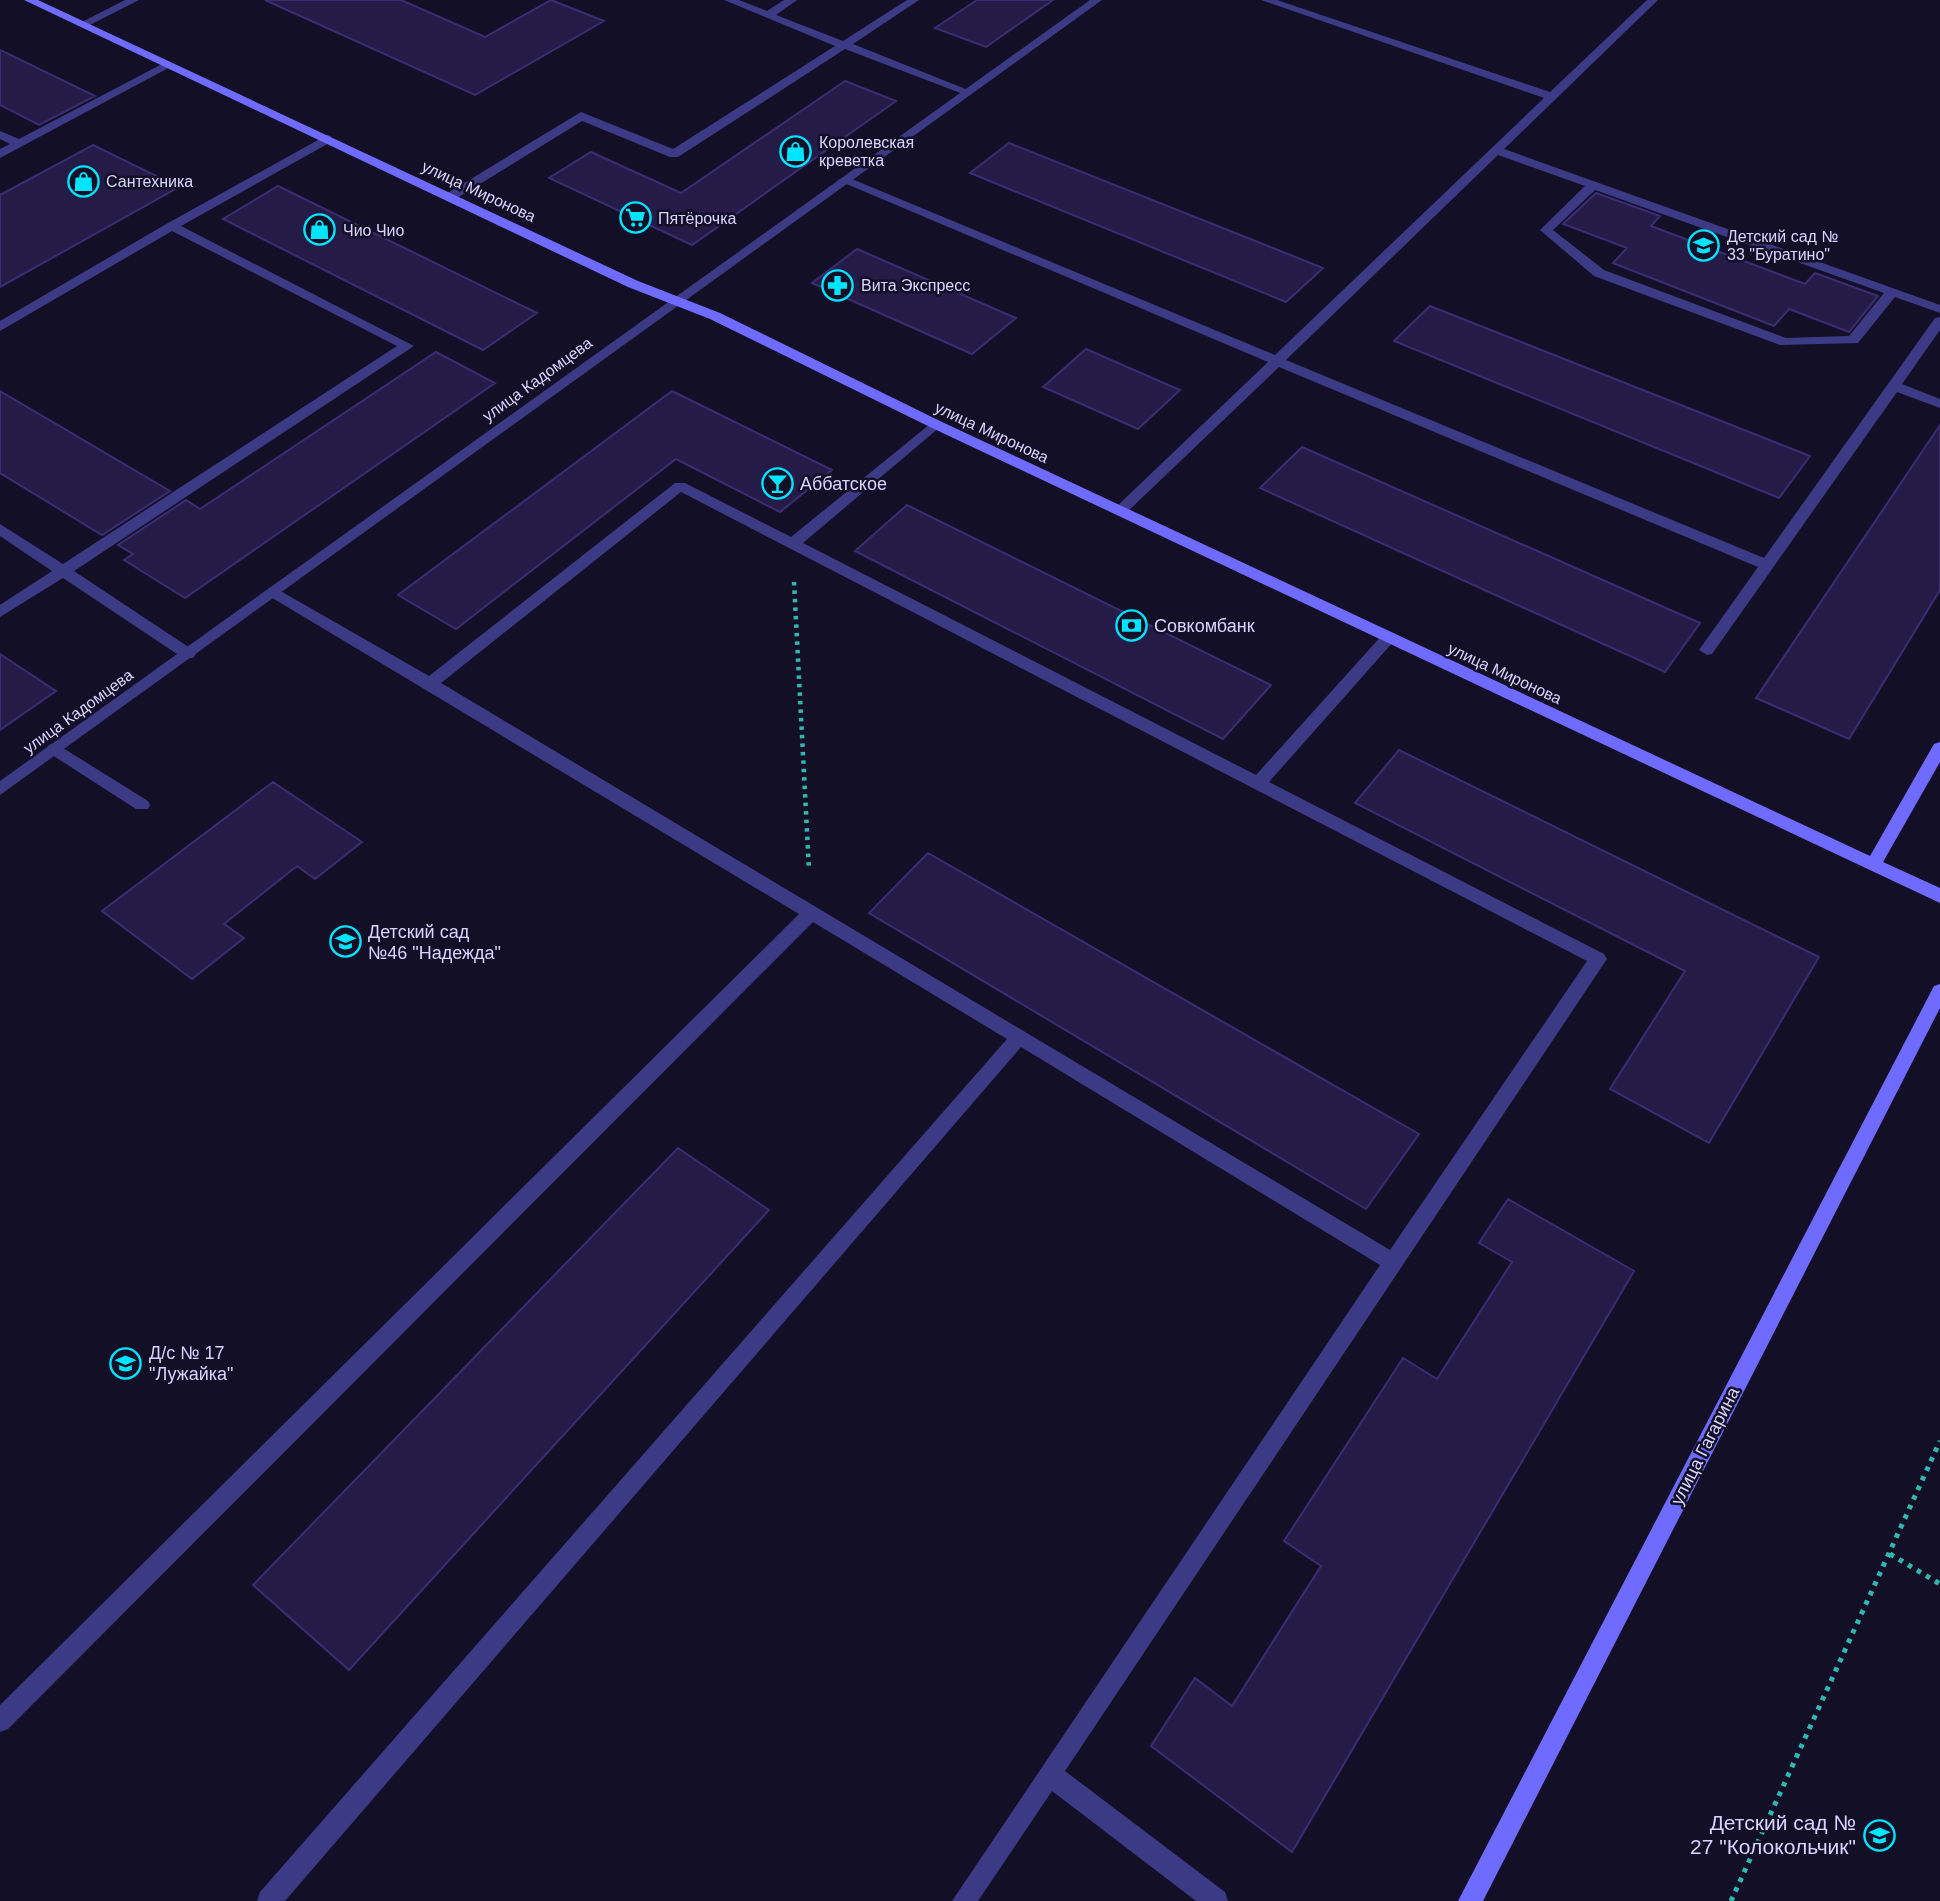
<svg xmlns="http://www.w3.org/2000/svg" width="1940" height="1901" font-family="Helvetica,sans-serif">
  <style>
    .building { fill: #241b47; stroke: #3b2d73; stroke-width: 2 }
    .lines { fill: none; stroke-linecap: round; stroke-linejoin: round }
    .path-far1 { stroke: #2fb8b0; stroke-width: 4.5; stroke-dasharray: 3.5 5; stroke-linecap: butt }
    .path { stroke: #2fb8b0; stroke-width: 5; stroke-dasharray: 4.5 6; stroke-linecap: butt }
    .service { fill: #3d3a85; fill-rule: evenodd }
    .minor { fill: #3d3a85; fill-rule: evenodd }
    .secondary { fill: #6f6bff; fill-rule: evenodd }
    .labels { text-anchor: middle; stroke-width: 5; stroke-linejoin: round; paint-order: stroke }
    .far-poi-label { font-size: 16px; fill: #d9d4ff; stroke: #130f26; text-anchor: start }
    .far-street-label { font-size: 16px; fill: #d9d4ff; stroke: #130f26 }
    .poi-label { font-size: 18px; fill: #d9d4ff; stroke: #130f26; text-anchor: start }
    .street-label { font-size: 18px; fill: #d9d4ff; stroke: #130f26 }
    .near-poi-label { font-size: 21px; fill: #d9d4ff; stroke: #130f26; text-anchor: end }
  </style>
  <rect width="100%" height="100%" fill="#130f26"/>
  <path class="building" d="M265,0H401L485,37L551,0L604,21L475,95Z
    M977,0H1053L986,47L935,28Z
    M0,50L95,96L39,125L0,105Z
    M845,81L896,101L692,245L549,178L591,152L681,193Z
    M1009,143L1323,268L1286,302L970,173Z
    M93,145L179,187L0,287V195Z
    M278,186L537,313L483,350L223,219Z
    M1596,193L1660,216L1651,226L1805,284L1815,273L1878,296L1849,332L1789,309L1774,326L1613,263L1627,248L1563,224Z
    M857,249L1016,318L972,354L812,283Z
    M1430,306L1810,456L1779,498L1394,341Z
    M1086,349L1180,390L1138,429L1043,387Z
    M436,352L495,383L185,598L124,560L133,554L118,545L186,500L200,509Z
    M0,391L170,491L102,535L0,473Z
    M672,391L832,470L780,512L676,459L456,629L398,595Z
    M1940,425V590L1849,739L1756,698Z
    M1302,447L1700,623L1665,672L1260,488Z
    M907,505L1271,685L1223,739L855,551Z
    M0,654L56,691L0,730Z
    M1399,750L1819,957L1709,1143L1610,1089L1685,971L1355,803Z
    M273,782L362,842L315,879L297,866L224,924L244,938L192,979L102,911Z
    M928,853L1419,1134L1366,1209L869,913Z
    M678,1148L769,1210L349,1670L253,1585Z
    M1508,1199L1634,1271L1292,1852L1151,1746L1195,1678L1232,1706L1321,1566L1284,1541L1403,1358L1437,1379L1512,1262L1479,1243Z"/>
  <g class="lines">
    <path class="path-far1" d="M794,582L809,870"/>
    <path class="path" d="M1890,1554L1940,1584
      M1731,1901L1940,1441"/>
    <path class="service" d="M125,0H139L86,27L76,25Z
      M724,0H739L767,11L784,0H797L776,15L843,41L907,0H919L853,44L973,92L963,94L845,49L678,157H670L582,121L454,200H446V194L581,112L673,149L835,46Z
      M1261,0H1277L1550,92L1647,0H1658L1504,149L1940,305V313L1895,297L1858,343L1780,345L1594,276L1540,230L1585,186L1498,155L1286,360L1764,558L1935,318L1940,317V330L1902,384L1940,399V408L1897,392L1712,654L1707,655L1699,650L1758,567L1279,367L1125,514H1115L1113,511L1115,508L1268,362L837,180L847,177L1275,355L1544,98ZM1595,190L1884,293L1849,336L1786,338L1604,270L1553,230Z
      M164,63L174,65L0,158V149L10,144L0,139V131L19,139Z
      M327,135L331,136V142L181,226L414,346L74,571L193,650L196,654L193,658H183L63,578L0,617V605L52,571L0,536V524L63,564L397,346L172,231L0,331V321L168,223Z
      M935,420L942,424L940,427L803,543L1256,775L1384,633H1394L1397,637L1394,641L1269,782L1604,954L1607,959L1065,1771L1225,1892L1228,1901H1196L1052,1791L978,1901H952L1380,1265L1021,1047L285,1901H257L260,1892L1007,1039L813,922L8,1729L0,1732V1705L799,914L264,593L272,588L277,589L429,676L675,483H685L791,537ZM681,492L1587,961L1390,1250L441,683Z
      M55,743L148,801L150,805L148,809H136L49,753L47,749L49,745Z"/>
    <path class="minor" d="M1090,0H1102L0,795V781Z"/>
    <path class="secondary" d="M24,0H38L638,281L720,313L940,421L1870,856L1934,744L1940,742V762L1883,862L1940,888V903L930,427L710,319L628,287Z
      M1940,984V1008L1483,1901H1458L1934,986Z"/>
  </g>
  <defs>
    <symbol id="shop-ring" viewBox="-11 -11 22 22"><circle r="9.5" fill="#130f26" stroke="#00e5ff" stroke-width="1.5"/><path d="M-5-2.5h2.3a2.7 3.5 0 0 1 5.4 0H5L5.5 6h-11ZM-1.5-2.5h3a1.5 2.3 0 0 0-3 0Z" fill="#00e5ff"/></symbol>
    <symbol id="supermarket-ring" viewBox="-11 -11 22 22"><circle r="9.5" fill="#130f26" stroke="#00e5ff" stroke-width="1.5"/><path d="M-6-5.5h2.5l.6 2H6L4.5 2H-2.5L-4.4-4H-6ZM-1.5 3.2a1.3 1.3 0 1 0 .1 0ZM3 3.2a1.3 1.3 0 1 0 .1 0Z" fill="#00e5ff"/></symbol>
    <symbol id="school-ring" viewBox="-11 -11 22 22"><circle r="9.5" fill="#130f26" stroke="#00e5ff" stroke-width="1.5"/><path d="M0-5L7-2L0 1L-7-2ZM-4 1L0 2.5L4 1V4Q0 6-4 4Z" fill="#00e5ff"/></symbol>
    <symbol id="pharmacy-ring" viewBox="-11 -11 22 22"><circle r="9.5" fill="#130f26" stroke="#00e5ff" stroke-width="1.5"/><path d="M-2-6h4v4h4v4h-4v4h-4v-4h-4v-4h4Z" fill="#00e5ff"/></symbol>
    <symbol id="bar-ring" viewBox="-11 -11 22 22"><circle r="9.5" fill="#130f26" stroke="#00e5ff" stroke-width="1.5"/><path d="M-6-5H6L.8 .8V4.5H3.5V6h-7V4.5H-.8V.8Z" fill="#00e5ff"/></symbol>
    <symbol id="bank-ring" viewBox="-11 -11 22 22"><circle r="9.5" fill="#130f26" stroke="#00e5ff" stroke-width="1.5"/><path d="M-6-4H6V4H-6ZM0-2.3a2.3 2.3 0 1 0 0 4.6a2.3 2.3 0 1 0 0-4.6Z" fill="#00e5ff"/></symbol>
  </defs>
  <g fill-rule="evenodd">
    <use href="#shop-ring" x="778" y="134" width="35" height="35"/>
    <use href="#shop-ring" x="66" y="164" width="35" height="35"/>
    <use href="#supermarket-ring" x="618" y="200" width="35" height="35"/>
    <use href="#shop-ring" x="302" y="212" width="35" height="35"/>
    <use href="#school-ring" x="1686" y="228" width="35" height="35"/>
    <use href="#pharmacy-ring" x="820" y="268" width="35" height="35"/>
    <use href="#bar-ring" x="760" y="466" width="35" height="35"/>
    <use href="#bank-ring" x="1114" y="608" width="35" height="35"/>
    <use href="#school-ring" x="328" y="924" width="35" height="35"/>
    <use href="#school-ring" x="108" y="1346" width="35" height="35"/>
    <use href="#school-ring" x="1862" y="1818" width="35" height="35"/>
  </g>
  <g class="labels">
    <g class="far-poi-label">
      <text x="819" y="148">Королевская<tspan x="819" dy="18">креветка</tspan></text>
      <text x="106" y="187">Сантехника</text>
      <text x="658" y="224">Пятёрочка</text>
      <text x="343" y="236">Чио Чио</text>
      <text x="1727" y="242">Детский сад №<tspan x="1727" dy="18">33 "Буратино"</tspan></text>
      <text x="861" y="291">Вита Экспресс</text>
    </g>
    <g class="far-street-label">
      <text transform="translate(479 191) rotate(25)" y="6">улица Миронова</text>
      <text transform="translate(537 379) rotate(-36)" y="6">улица Кадомцева</text>
      <text transform="translate(992 432) rotate(25)" y="6">улица Миронова</text>
      <text transform="translate(1505 673) rotate(25)" y="6">улица Миронова</text>
      <text transform="translate(78 711) rotate(-36)" y="6">улица Кадомцева</text>
    </g>
    <g class="poi-label">
      <text x="800" y="490">Аббатское</text>
      <text x="1154" y="632">Совкомбанк</text>
      <text x="368" y="938">Детский сад<tspan x="368" dy="21">№46 "Надежда"</tspan></text>
      <text x="149" y="1359">Д/с № 17<tspan x="149" dy="21">"Лужайка"</tspan></text>
    </g>
    <g class="street-label">
      <text transform="translate(1705 1446) rotate(-63)" y="6">улица Гагарина</text>
    </g>
    <g class="near-poi-label">
      <text x="1856" y="1830">Детский сад №<tspan x="1856" dy="24">27 "Колокольчик"</tspan></text>
    </g>
  </g>
</svg>
